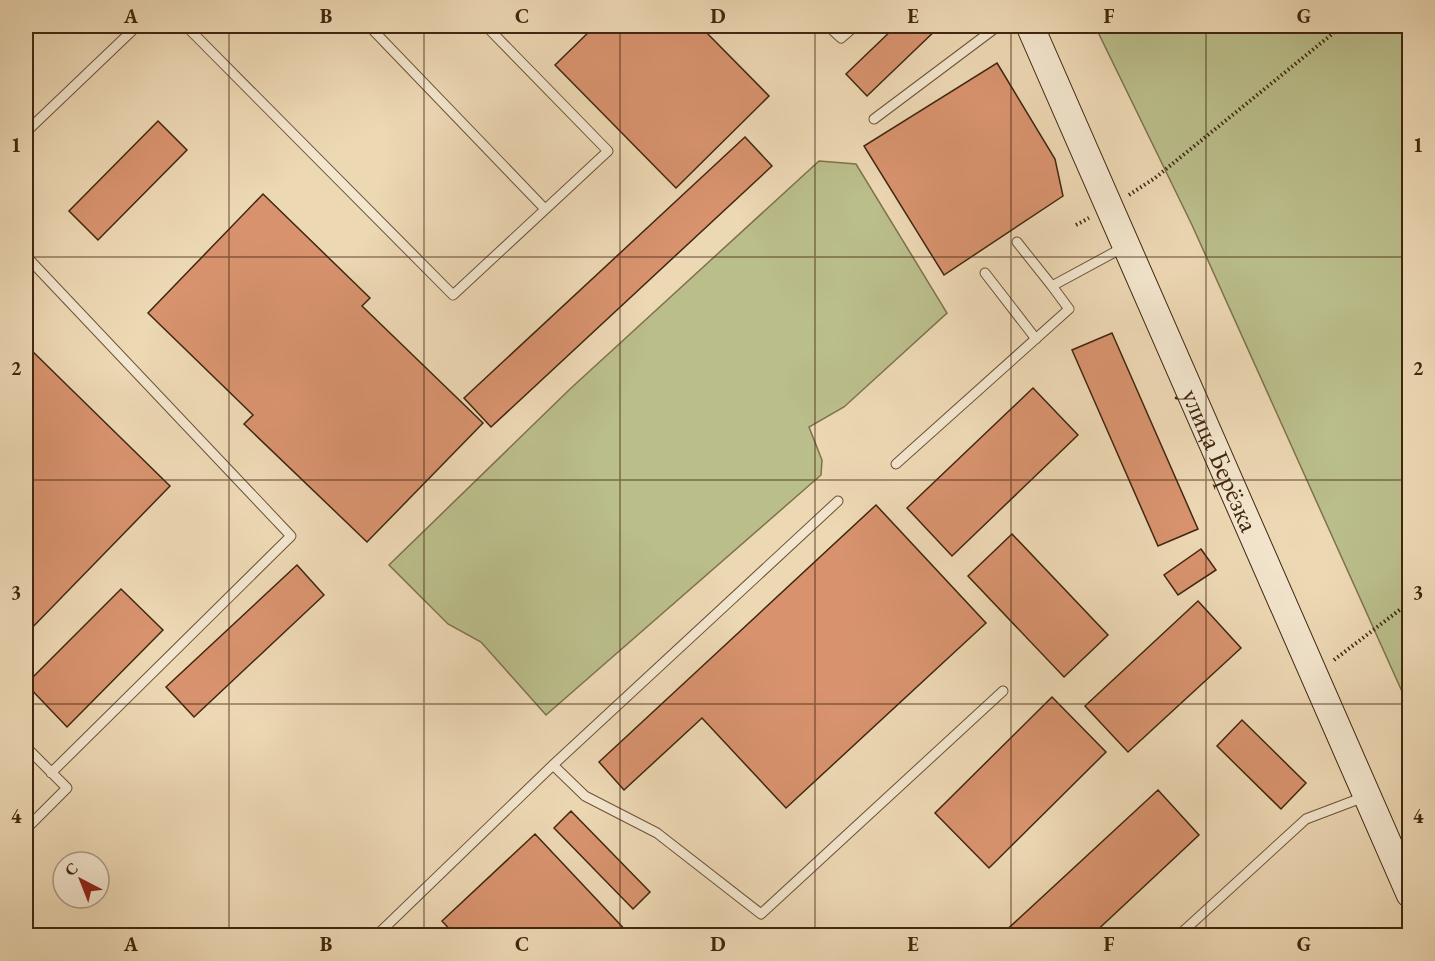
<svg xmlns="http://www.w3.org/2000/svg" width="1435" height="961" font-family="'EB Garamond',serif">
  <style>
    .green { fill: #babe8b; stroke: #7e724d; stroke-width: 1.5 }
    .building { fill: #d8936e; stroke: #41270f; stroke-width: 1.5 }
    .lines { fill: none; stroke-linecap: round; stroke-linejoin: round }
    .service-casing { stroke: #6c5338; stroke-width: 11 }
    .secondary-casing { stroke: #41270f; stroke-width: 29 }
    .path { stroke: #41270f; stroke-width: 4; stroke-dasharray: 1.5 3; stroke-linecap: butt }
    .service { stroke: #f3e6ce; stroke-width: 9 }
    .secondary { stroke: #f3e6ce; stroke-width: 27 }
    .grid { fill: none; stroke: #41270f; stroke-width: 1.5; stroke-opacity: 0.55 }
    .labels { text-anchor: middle; stroke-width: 4.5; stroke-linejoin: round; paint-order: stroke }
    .street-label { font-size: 27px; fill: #41270f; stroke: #f3e6ce }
    .neatline { fill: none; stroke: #41270f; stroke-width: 2 }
    .grid-label { font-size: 20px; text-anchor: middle; font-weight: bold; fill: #41270f }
  </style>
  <rect width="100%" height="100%" fill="#edd8b4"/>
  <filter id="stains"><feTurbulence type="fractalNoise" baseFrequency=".00333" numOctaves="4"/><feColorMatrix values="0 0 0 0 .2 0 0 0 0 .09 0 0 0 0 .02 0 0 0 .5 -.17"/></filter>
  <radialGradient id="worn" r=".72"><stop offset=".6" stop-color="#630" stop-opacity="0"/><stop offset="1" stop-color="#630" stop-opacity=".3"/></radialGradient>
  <path class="green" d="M1095,26H1409V707L1192,225Z
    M819,161L856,164L947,313L844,407L809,427L822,460L821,475L546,715L481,642L448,624L389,565L570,389Z"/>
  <path class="building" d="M595,26H700L769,96L676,188L555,65Z
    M896,26H940L867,96L846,74Z
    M997,63L1055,159L1063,196L944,275L864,146Z
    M158,121L187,150L98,240L69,211Z
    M745,137L772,166L491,427L464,398Z
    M263,194L370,298L362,306L483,423L367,542L244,424L253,415L148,313Z
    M1112,333L1198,529L1158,546L1072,350Z
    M26,345L170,486L26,634Z
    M1033,388L1078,435L952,556L907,508Z
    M876,505L986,623L786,808L702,718L624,790L599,762Z
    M1012,534L1108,635L1064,677L968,576Z
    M1201,549L1216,570L1178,595L1164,575Z
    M297,565L324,595L194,717L166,687Z
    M121,589L163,630L67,727L26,684Z
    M1198,601L1241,648L1128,752L1085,706Z
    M1052,697L1106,752L989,868L935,813Z
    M1242,720L1306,783L1281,809L1217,746Z
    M1158,790L1199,835L1091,936H1000Z
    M571,811L650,892L633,909L554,828Z
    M535,834L631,936H456L442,921Z"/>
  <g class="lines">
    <defs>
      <path id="service" d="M186,26L453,295L608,151L486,26
        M369,26L545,209
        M828,26L841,38L855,26
        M874,119L998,26
        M26,132L137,26
        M1017,242L1052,286L1124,247
        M26,256L291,536L51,773
        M985,273L1036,339
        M896,464L1069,309L1052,286
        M26,747L67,788L26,829
        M553,765L585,796L657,833L761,914L1003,691
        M376,936L553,765L838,501
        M1178,936L1306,819L1364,797"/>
      <g id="secondary">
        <path id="s1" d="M1030,26L1410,894"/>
      </g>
    </defs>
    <use href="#service" class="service-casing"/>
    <use href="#secondary" class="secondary-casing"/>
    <path class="path" d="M1129,195L1155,178L1342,26
      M1076,225L1089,218
      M1334,660L1410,602"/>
    <use href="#service" class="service"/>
    <use href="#secondary" class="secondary"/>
  </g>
  <path class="grid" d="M229,26V936M424,26V936M620,26V936M815,26V936M1011,26V936M1206,26V936M26,257H1410M26,480H1410M26,704H1410"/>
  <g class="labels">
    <g class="street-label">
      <text dy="9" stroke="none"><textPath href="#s1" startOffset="474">улица Берёзка</textPath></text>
    </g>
  </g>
  <rect width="1435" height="961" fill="none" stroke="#edd8b4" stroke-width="66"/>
  <g transform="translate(81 880) rotate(318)"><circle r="28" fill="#f3e6ce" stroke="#ac9a82" stroke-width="1.5"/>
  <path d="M0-4.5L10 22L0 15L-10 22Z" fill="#8f2418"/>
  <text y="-9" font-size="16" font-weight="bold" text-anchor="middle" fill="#41270f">С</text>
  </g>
  <rect x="33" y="33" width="1369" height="895" class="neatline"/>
  <g class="grid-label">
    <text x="131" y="23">A</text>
    <text x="326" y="23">B</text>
    <text x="522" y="23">C</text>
    <text x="718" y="23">D</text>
    <text x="913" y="23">E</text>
    <text x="1109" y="23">F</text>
    <text x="1304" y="23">G</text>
    <text x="16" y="152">1</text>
    <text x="1418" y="152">1</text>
    <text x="16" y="375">2</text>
    <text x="1418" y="375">2</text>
    <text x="16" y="599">3</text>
    <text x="1418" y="599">3</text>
    <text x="16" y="823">4</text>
    <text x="1418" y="823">4</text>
    <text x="131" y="951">A</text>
    <text x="326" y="951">B</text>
    <text x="522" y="951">C</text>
    <text x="718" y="951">D</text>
    <text x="913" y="951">E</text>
    <text x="1109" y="951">F</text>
    <text x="1304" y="951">G</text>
  </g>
  <rect width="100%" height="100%" filter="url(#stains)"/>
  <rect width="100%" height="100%" fill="url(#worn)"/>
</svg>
